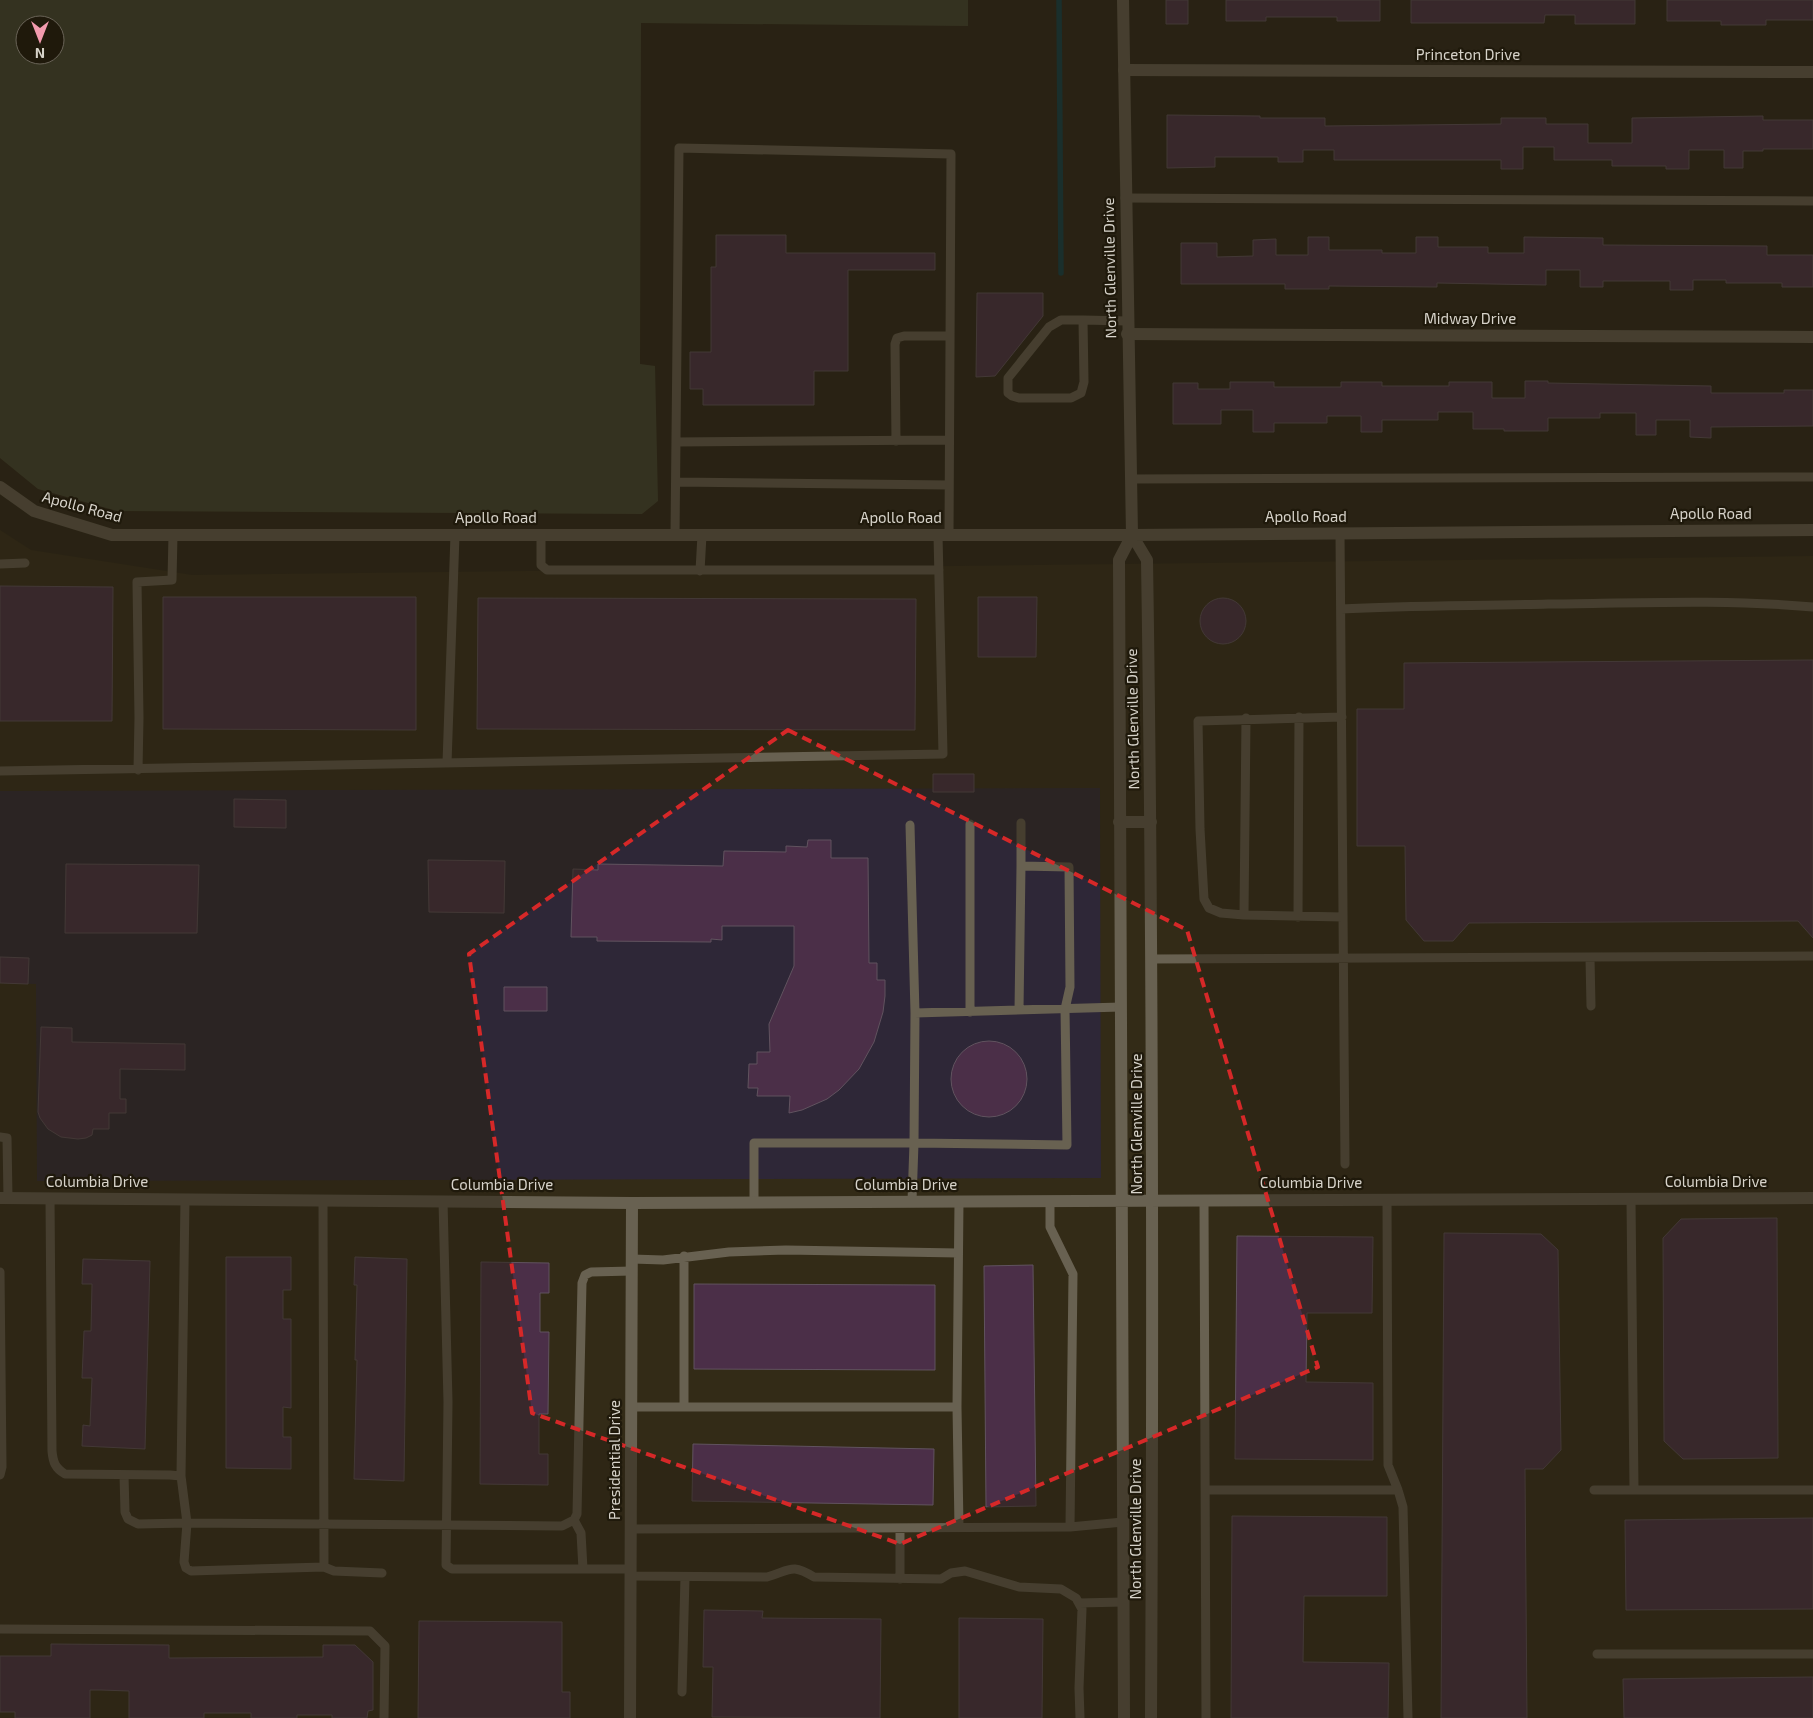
<svg xmlns="http://www.w3.org/2000/svg" width="1813" height="1718" font-family="'Exo 2',sans-serif">
  <style>
    .built { fill: #332b17 }
    .industrial { fill: #2e2737 }
    .green { fill: #424630; fill-rule: evenodd }
    .lines { fill: none; stroke-linecap: round; stroke-linejoin: round }
    .stream { stroke: #073e49; stroke-width: 5.5 }
    .building { fill: #4b2f48; stroke: #61535f }
    .service { stroke: #686151; stroke-width: 9 }
    .minor { stroke: #686151; stroke-width: 12 }
    .tertiary { stroke: #686151; stroke-width: 12 }
    .marked { fill: none; stroke: #d62828; stroke-width: 4; stroke-dasharray: 10 6; stroke-linejoin: round }
    .labels { text-anchor: middle; stroke-width: 4.5; stroke-linejoin: round; paint-order: stroke }
    .street-label { font-size: 15px; fill: #d7d3ca; stroke: #1f190b }
  </style>
  <rect width="100%" height="100%" fill="#292314"/>
  <path class="built" d="M0,530L31,550L192,575L1813,556V1718H0Z"/>
  <path class="industrial" d="M1100,788L1101,1178L37,1181L36,984L0,983V791Z"/>
  <path class="green" d="M0,0H968V26L641,23L640,364L655,366L658,501L642,514L117,511L38,489L0,458ZM25,25H55V55H25Z"/>
  <g class="lines">
    <path class="stream" d="M1059,0L1061,273"/>
  </g>
  <path class="building" d="M1166,0H1188V24H1166Z
    M1226,0H1380V21H1337V17H1266V21H1226Z
    M1411,0H1635V24H1575V15H1545L1544,23H1411Z
    M1667,0H1813V20H1766V25H1721V21H1667Z
    M1167,115L1260,116V118H1325V126L1501,124V118H1546V124H1588V143H1632V118L1763,116V120H1813V149H1763V151H1743V168H1724V150H1689V169H1666V166H1612V160H1554V147H1523V169H1501V160H1334V150H1303V162H1278V157H1215V167L1167,168Z
    M716,235H786V253H935V270H848V371H814V405H703V389H690V352H711V267H716Z
    M1308,237H1329V250H1382V253H1416V237H1438V247H1488V253H1524V237L1603,238V245L1767,246V255H1813V287H1782V283H1726V280H1693V290H1670V281H1603V287H1580V270H1546V285L1437,283V287L1329,286V289H1285V284H1181V243H1217V257L1253,256V240L1276,239V255H1308Z
    M977,293H1043V316L995,376L976,377Z
    M1525,381H1548V383L1711,386V393H1784V390H1813V426L1711,427V438L1690,437V420H1656V435H1636V413H1600V418H1548V431H1504V429H1473V412H1438V420H1382V432H1361V416H1327V423H1274V432H1253V410H1221V424H1173V383H1198V389H1230V382H1274V387H1341V382H1382V386H1449V382H1492V398H1525Z
    M0,586L113,587L112,721H0Z
    M163,597H416V730L163,729Z
    M978,597H1037L1036,657H978Z
    M1200 621a23 23 0 1 1 46 0a23 23 0 1 1-46 0Z
    M478,598L916,599L915,730L477,729Z
    M1813,660V938L1798,921L1469,923L1453,941H1424L1406,920L1405,846H1357V709H1404V663Z
    M933,774H974V792H933Z
    M234,799L286,800V828L234,827Z
    M808,840H831V858H868L869,963H877V980H885V996L883,1012L874,1042L859,1069L839,1090L827,1099L802,1110L789,1113L790,1096H757L758,1088H748L749,1064H757V1052H770L769,1024L794,966V926H722V940L711,939V942L597,941V937H571L573,869L598,870V864L723,866L724,851L786,852V846L807,847Z
    M428,860L505,861L504,913L429,912Z
    M66,864L199,865L197,933H65Z
    M0,957L29,958L28,984L0,983Z
    M504,987H547V1011H504Z
    M41,1027L72,1028V1042L185,1044V1070L120,1069V1099H126V1113H109V1129H93L92,1135L86,1138L78,1139L61,1137L48,1129L40,1118L38,1112Z
    M951 1079a38 38 0 1 1 76 0a38 38 0 1 1-76 0Z
    M1777,1218L1778,1458L1683,1459L1664,1441L1663,1238L1681,1219Z
    M1444,1233L1541,1234L1558,1250L1561,1450L1543,1469H1525L1527,1718H1441Z
    M1237,1236L1373,1237L1372,1313H1307L1306,1382L1373,1383V1460L1235,1459Z
    M226,1257H291V1290H283V1319H291V1408L283,1407V1437H291V1469L226,1468Z
    M355,1257L407,1259L404,1481L354,1479L357,1360H355L357,1285H354Z
    M83,1259L150,1261L145,1449L82,1446L83,1425L90,1426L92,1378H82L84,1331H91L92,1284H82Z
    M481,1262L549,1263V1293H540V1332H549L548,1414H539V1454H548V1485L480,1484Z
    M1033,1265L1036,1506L986,1507L984,1266Z
    M694,1284L935,1285V1370L694,1369Z
    M693,1444L934,1449L933,1505L692,1501Z
    M1232,1516L1387,1517V1596H1304L1303,1662L1389,1663L1388,1718H1231Z
    M1813,1518V1609L1626,1610L1625,1520Z
    M704,1610L763,1611L762,1618L881,1619L880,1718L712,1717L713,1667H703Z
    M959,1618L1043,1619L1042,1718H959Z
    M419,1621L562,1622V1692H570V1718H418Z
    M51,1644L169,1645V1658L323,1657V1645H355L373,1662V1710L368,1711L367,1718H332V1715H297V1718H251V1713H204V1718H129V1691L101,1690H90V1718H15V1712H0V1656H51Z
    M1813,1677V1718H1624L1623,1679Z"/>
  <g class="lines">
    <path class="service" d="M1125,198L1813,201
      M1061,320H1083L1084,382L1081,393L1071,398H1019L1012,396L1008,393V378L1049,327Z
      M1083,320L1127,321
      M896,441L895,344L897,338L904,336H950
      M676,442L949,440
      M1131,479L1813,477
      M676,482L949,485
      M1340,533L1345,1164
      M541,535V565L547,570H939
      M675,535L679,148L951,154L949,535
      M0,564L25,563
      M700,571L702,535
      M1341,609C1410,605 1479,606 1548,604C1637,603 1725,599 1813,607
      M1342,717L1198,721L1200,829L1204,899L1209,908L1221,913L1244,915L1343,917
      M447,763L455,535
      M138,770L139,718L137,582L172,580L173,535
      M0,771L943,754L938,535
      M970,824V1012
      M910,825L915,1013L1121,1007
      M1244,915L1246,718
      M1298,917L1299,717
      M1590,958L1591,1006
      M1152,959L1813,956
      M1019,1010L1021,866
      M0,1137L7,1138L8,1198
      M50,1198L52,1451C53,1462 55,1468 65,1474L170,1475L181,1476L187,1523L562,1526L574,1520L577,1514L582,1283L585,1275L591,1272L632,1271
      M1631,1199L1634,1490
      M1204,1200L1206,1718
      M443,1201L448,1402L446,1565L452,1569H630
      M912,1201L914,1143L1067,1145L1065,1009L1070,987L1069,867L1021,866V823
      M1050,1201V1227L1073,1274L1070,1527L1123,1522
      M754,1202V1143H914L915,1013
      M684,1256V1407
      M632,1259L663,1260L729,1252L786,1250L958,1253
      M0,1272L2,1467L0,1475
      M631,1407H957L959,1201
      M957,1407L959,1527
      M124,1475L125,1512L128,1519L138,1524L187,1523L184,1562L186,1568L191,1571L324,1567L323,1200
      M181,1476L185,1199
      M1205,1490H1398L1388,1465L1387,1199
      M1398,1490L1403,1507L1408,1718
      M1594,1490H1813
      M574,1520L581,1533L583,1569
      M900,1528V1579
      M630,1529L1070,1527
      M324,1567L334,1571L382,1573
      M630,1576L767,1577C791,1570 791,1563 814,1577L941,1579L951,1573L965,1571L1019,1587L1061,1589L1076,1598L1082,1609L1079,1688L1080,1718
      M1079,1603L1123,1602
      M0,1629L370,1631L385,1646L384,1718
      M1597,1654H1813
      M682,1692L685,1577"/>
    <path class="minor" d="M1124,70L1813,72
      M1127,334L1813,337
      M630,1718L632,1203"/>
    <path class="tertiary" d="M1123,0L1132,535L1119,560L1124,1718
      M0,487L34,511L112,535H1132L1813,530
      M1132,535L1147,560C1153,946 1153,1332 1151,1718
      M1119,822H1151
      M0,1198L632,1203L1813,1198"/>
  </g>
  <path d="M0 0H1813V1718H0ZM788,730L1187,930L1318,1367L900,1544L532,1413L469,954Z" fill="#292314" fill-opacity=".55" fill-rule="evenodd"/>
  <path class="marked" d="M788,730L1187,930L1318,1367L900,1544L532,1413L469,954Z"/>
  <g class="labels">
    <g class="street-label">
      <text x="1468" y="60">Princeton Drive</text>
      <text transform="translate(1110 268) rotate(-91)" y="5">North Glenville Drive</text>
      <text x="1470" y="324">Midway Drive</text>
      <text transform="translate(82 507) rotate(15)" y="5">Apollo Road</text>
      <text x="1711" y="519">Apollo Road</text>
      <text x="1306" y="522">Apollo Road</text>
      <text x="496" y="523">Apollo Road</text>
      <text x="901" y="523">Apollo Road</text>
      <text transform="translate(1133 719) rotate(-91)" y="5">North Glenville Drive</text>
      <text transform="translate(1137 1124) rotate(-90)" y="5">North Glenville Drive</text>
      <text x="97" y="1187">Columbia Drive</text>
      <text x="1716" y="1187">Columbia Drive</text>
      <text x="1311" y="1188">Columbia Drive</text>
      <text x="502" y="1190">Columbia Drive</text>
      <text x="906" y="1190">Columbia Drive</text>
      <text transform="translate(615 1460) rotate(-90)" y="5">Presidential Drive</text>
      <text transform="translate(1136 1529) rotate(-90)" y="5">North Glenville Drive</text>
    </g>
  </g>
  <g transform="translate(40 40) rotate(180)"><circle r="24" fill="#1f190b" stroke="#696357"/>
  <path d="M0-4L9 19L0 12L-9 19Z" fill="#f29aae"/>
  <text y="-8" font-size="14" font-weight="bold" text-anchor="middle" fill="#d7d3ca">N</text>
  </g>
</svg>
